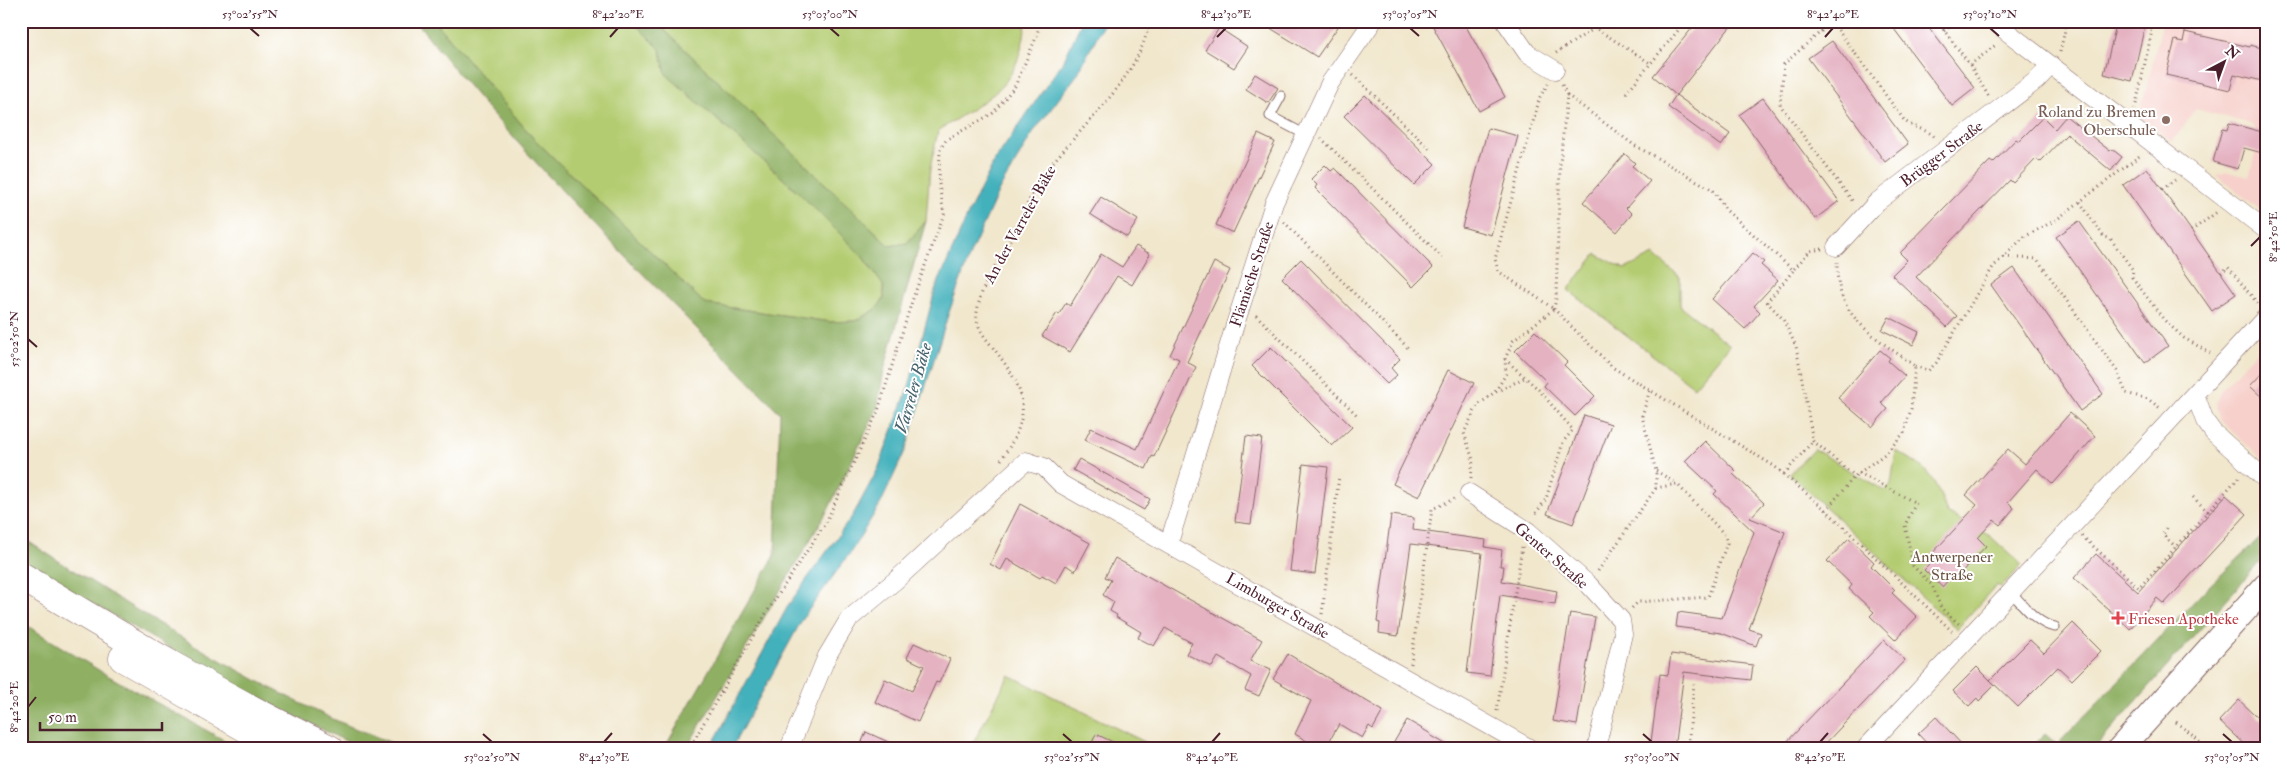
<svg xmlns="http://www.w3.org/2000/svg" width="2287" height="770" font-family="'IM FELL Double Pica',serif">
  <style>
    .built { fill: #f7d0cb }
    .green { fill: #b4cc71; stroke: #7f764e }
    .forest { fill: #8fb063; stroke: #6c6847 }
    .water { fill: #42b1bc; stroke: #466874 }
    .building { fill: #e5b2c2 }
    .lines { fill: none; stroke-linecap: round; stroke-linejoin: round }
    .service-casing { stroke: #846564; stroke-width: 11 }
    .minor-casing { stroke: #846564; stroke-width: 19 }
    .secondary-casing { stroke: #846564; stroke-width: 27 }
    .trunk-casing { stroke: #846564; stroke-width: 29 }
    .path { stroke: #846564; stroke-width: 3; stroke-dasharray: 1 4; stroke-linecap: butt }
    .service { stroke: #fff; stroke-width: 9 }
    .minor { stroke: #fff; stroke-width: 18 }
    .secondary { stroke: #fff; stroke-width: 25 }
    .trunk { stroke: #fff; stroke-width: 28 }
    .ticks { fill: none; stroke: #4a1f2b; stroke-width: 2 }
    .education-dot { fill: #8d6e63; stroke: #fff; stroke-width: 2 }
    .health-dot { fill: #e0444e; stroke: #fff; stroke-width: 2 }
    .labels { text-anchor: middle; stroke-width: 4; stroke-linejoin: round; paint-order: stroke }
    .education-label { font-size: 16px; fill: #785e54; stroke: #fff; text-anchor: end }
    .street-label { font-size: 16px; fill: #4a1f2b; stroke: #fff }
    .park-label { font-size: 16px; fill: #6a5340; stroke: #fff }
    .health-label { font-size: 16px; fill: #be3a42; stroke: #fff; text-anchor: start }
    .water-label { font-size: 18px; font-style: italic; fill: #46616c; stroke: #fff }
    .neatline { fill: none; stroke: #4a1f2b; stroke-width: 2 }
    .ticks-label { font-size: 12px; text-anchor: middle; fill: #4a1f2b }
  </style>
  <rect width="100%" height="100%" fill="#fff"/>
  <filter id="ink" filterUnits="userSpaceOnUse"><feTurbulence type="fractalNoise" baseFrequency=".02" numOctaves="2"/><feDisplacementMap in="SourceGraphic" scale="10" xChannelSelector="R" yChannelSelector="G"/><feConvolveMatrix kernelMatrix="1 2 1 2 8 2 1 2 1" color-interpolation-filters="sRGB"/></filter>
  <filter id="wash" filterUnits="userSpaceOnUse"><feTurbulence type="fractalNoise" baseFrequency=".0096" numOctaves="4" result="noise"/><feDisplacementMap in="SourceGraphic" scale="20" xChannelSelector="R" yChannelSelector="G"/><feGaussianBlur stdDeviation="1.12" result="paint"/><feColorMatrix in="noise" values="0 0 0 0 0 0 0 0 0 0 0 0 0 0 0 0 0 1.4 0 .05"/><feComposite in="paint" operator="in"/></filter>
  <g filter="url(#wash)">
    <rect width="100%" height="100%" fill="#f1e7cd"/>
    <path class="built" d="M2163,21H2266V214L2216,175L2228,172L2249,177L2260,134L2251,124L2196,109L2172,142L2139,116Z
      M2266,341V463L2220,420L2216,405L2220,391Z"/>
    <path class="green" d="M435,21H632L660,49L666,74L797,191L862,256L883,285L884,299L875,310L855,321L831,322L705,304L533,138Z
      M655,21H1026C1019,90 990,96 938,131L930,168L926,221L907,243L890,246Z
      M1596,254L1625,269L1654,255L1680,277V306L1730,345L1694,387L1568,290Z
      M1814,449L1885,491L1891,484L1896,451C1928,467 1936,480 1947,513L1990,536L2022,565L2002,587L1996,585L1957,629L1790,474Z
      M1009,675L1159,749H970Z"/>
    <path class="forest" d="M416,21H435L533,138L705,304L831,322L855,321L875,310L884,299L883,285L862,256L797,191L666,74L660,49L632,21H655L890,246L907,243L926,221L884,370L877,409L828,510L686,749H664L775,555L780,413C656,285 525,163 416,21Z
      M2266,533V555L2094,749H2030L2045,734L2057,745L2208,587Z
      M21,537C122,601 224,668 333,719C357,730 383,739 407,749H362L244,691L21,562Z
      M21,622L105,674L240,749H28L21,744Z"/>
    <path class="water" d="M1082,21H1105L1077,75L1035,130L1000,188L971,252L948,315L906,449L881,503L850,553L803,618L731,749H710L789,604L853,515L878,469L909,386L935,290L969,212L995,160L1064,60Z"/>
    <g id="blocks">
      <path class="building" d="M1259,21H1342L1317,57Z
        M1430,21H1463L1505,97L1479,111Z
        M1698,21H1735L1676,95L1653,76Z
        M1888,21H1924L1975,88L1952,106Z
        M2117,21H2146L2132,81L2104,74Z
        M1219,28L1248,47L1234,68L1205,50Z
        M2185,32L2250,47V45L2266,49V82L2234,74L2230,90L2166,75L2175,40L2183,42Z
        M1832,41L1908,144L1885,162L1808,58Z
        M1255,74L1278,88L1268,103L1246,89Z
        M1365,95L1435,164L1414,185L1344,116Z
        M1676,95L1730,134L1721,146L1668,107Z
        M1763,98L1839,201L1815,219L1739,115Z
        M2066,116L2110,151L2112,149L2122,157L2111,171L2067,134L2040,162L2036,159L2013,183L2010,180L1916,277L1957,316L1947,327L1892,275L1907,260L1900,253L1990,161L1993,163L2016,139L2019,141L2043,117L2055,129Z
        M2229,123L2266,133V154L2244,148L2238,169L2213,162L2222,129L2227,130Z
        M1488,128L1518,136L1491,235L1462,227Z
        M1258,134L1275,142L1233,233L1216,225Z
        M1625,154L1635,163L1632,166L1650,181L1626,208L1632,214L1617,232L1583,202Z
        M1325,165L1331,171L1335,168L1433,267L1413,287L1315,188L1317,185L1311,179Z
        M2147,168L2236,294L2212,311L2123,185Z
        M1101,197L1138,220L1127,237L1090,214Z
        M2079,221L2168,346L2145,363L2056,237Z
        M1136,246L1150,254L1132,285L1117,276L1070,352L1042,336L1057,313L1059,314L1066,303L1070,306L1101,254L1122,267Z
        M1753,253L1764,262L1761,265L1778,280L1754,306L1760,312L1745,329L1712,299Z
        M1301,259L1400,359L1391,368L1397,375L1387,384L1282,278Z
        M1214,262L1230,270L1187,362L1196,367L1154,457L1152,456L1146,469L1085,440L1091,428L1137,449L1179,359L1170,355Z
        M2014,268L2103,394L2080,411L1991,285Z
        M1889,317L1919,332L1913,345L1882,330Z
        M1535,331L1567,362L1564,365L1595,396L1575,416L1544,386L1547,382L1515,351Z
        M1271,347L1352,427L1332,446L1252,366Z
        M1880,350L1890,358L1888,361L1905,376L1881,403L1888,409L1872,427L1838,398Z
        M2266,369V401L2250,386Z
        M1448,370L1474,383L1419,497L1393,484Z
        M2070,413L2095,436L2053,484L2037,469L2008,502L2014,508L2000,525L1994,520L1978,538L1986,546L1954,580L1951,577L1942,587L1924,570L1933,561L1929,557L1977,505L1966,495L2008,449L2025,464Z
        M1584,415L1611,424L1573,524L1547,514Z
        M1246,436L1262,438L1251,524L1235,522Z
        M1705,441L1736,471L1733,474L1764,503L1750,518L1785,532L1749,629L1761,633L1756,646L1721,633L1676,627L1678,612L1722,618L1754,532L1714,494L1717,491L1685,461Z
        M1079,459L1150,499L1144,510L1073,470Z
        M1303,464L1328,467L1315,574L1290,571Z
        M2226,495L2247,514L2164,604L2157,598L2130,629L2074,578L2096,554L2138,592Z
        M1020,504L1090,543L1075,571L1066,565L1056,583L1042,575L1040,578L1007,559L1001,570L990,564Z
        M1391,515L1414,518L1413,530L1486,540L1485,547L1502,550L1500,566H1504L1502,581L1557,591L1555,604L1500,595L1490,676L1467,673L1482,553L1411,544L1398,636L1379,633L1380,623L1377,622Z
        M1849,538L1874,562L1871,566L1895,590L1892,593L1917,617L1895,640L1870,616L1874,612L1849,589L1852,585L1827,561Z
        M1115,558L1262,640L1250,661L1271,670L1259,696L1245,690L1251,676L1218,657L1212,667L1186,654L1192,643L1165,628L1154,646L1138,638L1141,632L1116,617L1117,615L1110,611L1114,602L1103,595L1111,580L1105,577Z
        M1570,613L1595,617L1577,725L1553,721Z
        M2073,623L2101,651L2072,680L2058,667L2018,707L1990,680L2030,640L2044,653Z
        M1884,640L1905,660L1820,749H1780Z
        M914,643L950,659L939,683L936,682L918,722L875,702L885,679L912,691L924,666L907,658Z
        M1288,654L1383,711L1373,729L1369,726L1362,738L1339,724L1325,749H1320L1295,734L1311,701L1273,679Z
        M1671,654L1753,665L1751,680L1684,672L1674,749H1650L1660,674L1668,675Z
        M1977,667L1995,685L1979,701L1977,698L1969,706L1953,691Z
        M2239,700L2266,725V749H2249L2219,721Z
        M1936,717L1966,749H1932L1918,734Z
        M1407,720L1431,734L1430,735L1454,749H1390Z
        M866,732L904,749H859Z
        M1096,734L1128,749H1089Z"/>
    </g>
  </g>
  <g filter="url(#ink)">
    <use href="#blocks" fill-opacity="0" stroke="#846564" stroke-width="1"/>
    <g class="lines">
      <defs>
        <path id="service" d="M1281,96L1270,116L1306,135
          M2011,592C2022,604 2038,625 2055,627"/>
        <path id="minor" d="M1505,21L1527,53L1555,70
          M1993,21L2266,230
          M1836,247L1877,202L2037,80L2051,65
          M2195,394L2205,421L2213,432L2266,480
          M1469,493L1528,531L1589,585L1621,620L1623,634L1596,749
          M1169,543L1234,328L1274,203L1330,83L1373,21
          M789,749L827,656L849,619L896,580L1026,461L1044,467L1061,484L1531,749
          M1865,749L2266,317"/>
        <path id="secondary" d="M2120,749L2266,586"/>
        <path id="trunk" d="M21,576C122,637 224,698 330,749
          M123,658L283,749"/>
      </defs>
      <use href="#service" class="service-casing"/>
      <use href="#minor" class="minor-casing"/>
      <use href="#secondary" class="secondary-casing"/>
      <use href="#trunk" class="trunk-casing"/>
      <path class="path" d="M1597,21L1595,28L1650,63
        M1833,21L1784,64L1780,105L1854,203
        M1937,21L1970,65L1989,97
        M1832,22L1904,120C1913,129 1928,128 1936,139
        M1944,31L1957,21
        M2060,52L2067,21
        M1556,53L1595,28
        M1970,65L1997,44
        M1353,75L1432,151
        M1562,85L1567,95L1560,164L1556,298L1554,309L1612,367L1774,466L1826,510L1952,631
        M1626,93L1686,21
        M1567,95L1634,145L1713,190L1727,211L1793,270L1810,251L1822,249
        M2135,109L2154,21
        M1321,138L1444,259
        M2162,189L2175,180
        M2080,202L2104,237L2110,238L2133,270L2132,277L2164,320L2184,338L2210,353
        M1284,222L1408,348
        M2191,231L2217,212
        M2004,257L2037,259L2117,371L2126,393L2148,399L2160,408
        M1793,271L1767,302L1783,319L1796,346L1813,441L1855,476
        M2221,273L2228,267L2258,304
        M1256,315L1358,416
        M1505,359L1539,390L1573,430L1563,442L1546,499L1534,516
        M1915,366L1928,371L1936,363L1993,267L2024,237L2056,220L2142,154
        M1496,392L1526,377
        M1001,460C1035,411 1026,390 991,345C983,335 975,325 977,312C981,283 999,262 1012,236C1024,213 1033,187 1050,166C1082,126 1143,73 1149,21
        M1656,471L1676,483
        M1859,473L1916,503L1905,525L1913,566L1932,585L1941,608L1959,624
        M1784,474L1813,441
        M1471,478L1473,460L1464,433L1477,406L1495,392L1506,374L1505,359L1513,341L1554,309L1498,271L1495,259L1540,97L1548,84
        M2193,497L2208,512
        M1826,510L1855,476L1886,453L1904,433L1911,409L1915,366C1887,345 1845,323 1839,285C1837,278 1837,269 1837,262
        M2166,528L2163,535L2176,547
        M2082,536L2139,588L2239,477
        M1598,571L1656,488V471L1642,416L1650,390
        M1632,608L1638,602L1708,597L1727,543L1725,535L1677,484L1656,488
        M1322,614L1339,476
        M1411,664L1432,509L1454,499
        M1497,711L1522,547
        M2176,722L2197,739L2205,749
        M689,749L765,615L826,522L878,411L912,301L944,214L939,184L940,150L946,140L993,113L1015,86L1035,40L1041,21
        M1688,749L1694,684"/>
      <use href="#service" class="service"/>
      <use href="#minor" class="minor"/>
      <use href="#secondary" class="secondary"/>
      <use href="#trunk" class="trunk"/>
    </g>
  </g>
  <path class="ticks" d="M250,28L259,36M830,28L839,36M1410,28L1419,36M1990,28L1999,36M610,37L618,28M1217,37L1226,28M1825,37L1833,28M2251,246L2260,237M28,339L37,347M28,707L36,697M483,734L492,742M1063,734L1072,742M1643,734L1652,742M2223,734L2232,742M604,742L612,733M1212,742L1220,733M1820,742L1828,733"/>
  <circle class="education-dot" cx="2166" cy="120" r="5"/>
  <path class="health-dot" d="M2115.5 610.5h5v5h5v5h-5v5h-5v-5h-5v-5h5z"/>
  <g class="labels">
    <g class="education-label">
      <text x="2156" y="117">Roland zu Bremen<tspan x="2156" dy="18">Oberschule</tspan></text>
    </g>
    <g class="street-label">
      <text transform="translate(1941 153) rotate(-37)" y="6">Brügger Straße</text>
      <text transform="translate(1019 224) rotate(-61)" y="6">An der Varreler Bäke</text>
      <text transform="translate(1251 274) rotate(-72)" y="6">Flämische Straße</text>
      <text transform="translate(1552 555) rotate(41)" y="6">Genter Straße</text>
      <text transform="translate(1278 605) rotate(30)" y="6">Limburger Straße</text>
    </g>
    <g class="park-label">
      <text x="1952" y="562">Antwerpener<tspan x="1952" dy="18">Straße</tspan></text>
    </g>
    <g class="health-label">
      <text x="2128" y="624">Friesen Apotheke</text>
    </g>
    <g class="water-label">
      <text transform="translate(913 388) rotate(-74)" y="6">Varreler Bäke</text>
    </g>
  </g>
  <rect width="2287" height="770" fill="none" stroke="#fff" stroke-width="55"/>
  <g transform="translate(2224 62) rotate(41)" stroke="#ffffff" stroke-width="4" paint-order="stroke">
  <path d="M0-4L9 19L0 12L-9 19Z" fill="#4a1f2b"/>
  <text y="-8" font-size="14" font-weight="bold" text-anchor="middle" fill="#4a1f2b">N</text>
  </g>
  <path d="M40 722v8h122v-8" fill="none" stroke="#4a1f2b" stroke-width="2.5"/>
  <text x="48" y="722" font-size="15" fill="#4a1f2b" stroke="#ffffff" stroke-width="4" paint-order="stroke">50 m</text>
  <rect x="28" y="28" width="2232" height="714" class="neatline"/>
  <g class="ticks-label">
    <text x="250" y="18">53°02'55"N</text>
    <text x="618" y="18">8°42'20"E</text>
    <text x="830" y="18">53°03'00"N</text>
    <text x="1226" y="18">8°42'30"E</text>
    <text x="1410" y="18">53°03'05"N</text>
    <text x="1833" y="18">8°42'40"E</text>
    <text x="1990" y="18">53°03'10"N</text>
    <text transform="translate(2273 237) rotate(-90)" y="4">8°42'50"E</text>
    <text transform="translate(14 339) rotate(-90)" y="4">53°02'50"N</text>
    <text transform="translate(14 707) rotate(-90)" y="4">8°42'20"E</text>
    <text x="492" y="761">53°02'50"N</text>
    <text x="604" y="761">8°42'30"E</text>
    <text x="1072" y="761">53°02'55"N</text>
    <text x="1212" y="761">8°42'40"E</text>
    <text x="1652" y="761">53°03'00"N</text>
    <text x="1820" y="761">8°42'50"E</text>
    <text x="2232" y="761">53°03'05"N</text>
  </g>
</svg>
